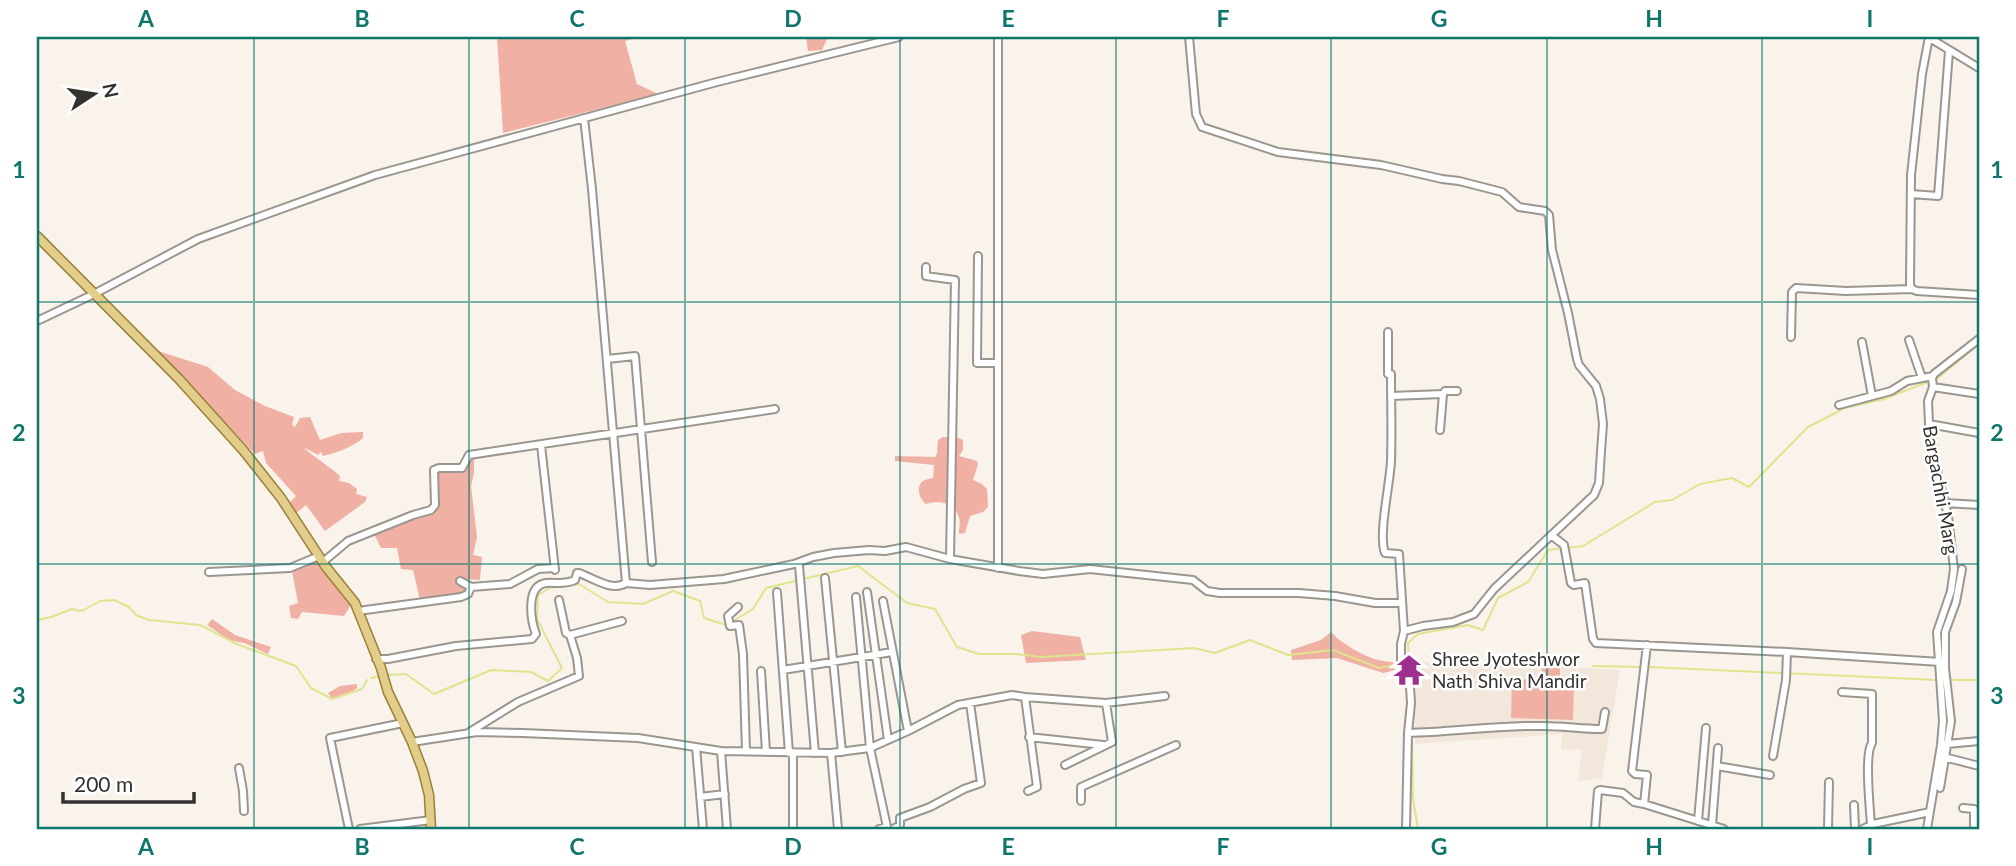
<svg xmlns="http://www.w3.org/2000/svg" width="2016" height="866" font-family="Lato,sans-serif">
  <style>
    .built { fill: #f2e7da }
    .green { fill: #f0b0a3 }
    .lines { fill: none; stroke-linecap: round; stroke-linejoin: round }
    .stream { stroke: #e0e48c; stroke-width: 2 }
    .minor-casing { stroke: #9b968f; stroke-width: 10 }
    .major-casing { stroke: #998138; stroke-width: 11 }
    .minor { stroke: #fff; stroke-width: 6 }
    .major { stroke: #e2cd8b; stroke-width: 8 }
    .grid { fill: none; stroke: #0f766e; stroke-width: 2; stroke-opacity: 0.55 }
    .labels { text-anchor: middle; stroke-width: 5; stroke-linejoin: round; paint-order: stroke }
    .street-label { font-size: 19px; fill: #34322f; stroke: #fff }
    .poi-label { font-size: 19px; fill: #34322f; stroke: #fff; text-anchor: start }
    .neatline { fill: none; stroke: #0f766e; stroke-width: 2.5 }
    .grid-label { font-size: 23px; text-anchor: middle; font-weight: bold; fill: #0f766e }
  </style>
  <rect width="100%" height="100%" fill="#f9f3ec"/>
  <path class="built" d="M1415,662L1531,665L1620,670L1602,778L1578,781L1582,750L1561,749L1562,734L1415,744Z"/>
  <path class="green" d="M497,37H640L625,41L637,84L658,94L503,133Z
    M806,37H828L822,50L808,51Z
    M158,351L208,367L235,390L265,406L294,417L292,425L295,427L300,418L310,417L320,440L341,433L363,432V438C351,448 338,452 323,456L321,452L318,455L303,447C315,458 328,465 340,476L339,481L349,483L357,489L356,494L367,497L365,502L325,531L306,505L295,514L289,503L296,496L266,463L263,451L255,454Z
    M943,437H957L963,440V450L959,456L977,461L978,464L973,480L982,484L987,489L988,507L983,512L970,516L965,533L959,534C959,528 961,520 958,515C953,502 937,500 926,504C920,500 915,487 923,481C926,479 930,479 933,478L934,465L895,461V456L935,457L937,454L938,440Z
    M474,458V473L471,486L477,537L473,555L482,557L480,580L463,579L468,588L462,595L420,600L413,570L401,569L397,548H381L372,530L421,509L433,512L437,506L436,471C451,471 464,477 468,459Z
    M314,560L351,605L344,616L302,612L298,619L291,618L289,606L298,603L292,571Z
    M212,619L235,635L271,647L268,654L244,643L229,640L207,625Z
    M1032,631L1080,637L1086,660L1026,663L1021,635Z
    M1331,632C1336,636 1338,640 1344,643C1358,653 1376,662 1393,662L1395,670L1383,673L1337,658L1292,660L1291,650L1321,640Z
    M1542,667L1560,668V678L1541,677Z
    M1512,679L1574,681L1573,720L1511,718Z
    M357,684V688L353,691L332,698L328,693L340,686Z"/>
  <g class="lines">
    <path class="stream" d="M1567,548L1583,546L1655,502L1672,500L1700,484L1732,478L1749,487L1808,427L1845,408L1884,399L1938,378L1979,344
      M37,620L51,617L72,609L79,611L84,610L100,601L114,600L129,607L136,615L149,620L200,625L237,644L296,666L311,688L332,699L362,689L367,680
      M1404,662L1409,659L1408,643L1418,634L1468,625L1483,630L1498,598L1528,582L1548,550L1562,548
      M1593,666L1640,667
      M1648,667L1937,680
      M388,675L406,674L434,694L491,670L531,672L548,681L562,668L537,619L538,595L550,588L579,584L608,602L643,604L673,591L700,601L704,618L726,625L753,609L766,588L858,566L907,603L935,609L957,647L979,654H1016L1041,657L1194,648L1215,653L1250,640L1288,655L1333,650L1379,668L1399,664
      M371,678L379,676
      M1950,680H1979
      M1412,743L1413,799L1418,829"/>
    <defs>
      <path id="minor" d="M1189,37L1196,114L1202,127L1278,152L1381,165L1442,179L1459,181L1502,192L1519,207L1545,211L1549,215L1552,250L1568,313L1577,359L1579,365L1596,386L1600,399L1603,424L1601,451L1599,483L1594,495L1494,589L1474,614L1453,622L1423,626L1404,631
        M1928,37L1979,68
        M1929,37L1922,74L1911,175L1910,285L1912,289L1917,291L1979,295
        M584,118L592,189L626,583
        M1911,194L1938,196L1949,51
        M978,256L977,363H998
        M926,267V276L955,280L950,559
        M37,321L94,294L198,239L375,175L717,82L899,37
        M1388,332V374H1391C1391,403 1392,432 1391,461C1390,484 1378,535 1385,553L1399,554L1404,631L1401,644V661L1410,687L1411,703L1408,733L1406,829
        M1791,337L1792,292L1796,288L1846,291L1912,289
        M1909,340L1922,378
        M1862,342L1872,396
        M607,359L635,356L652,562
        M1933,387L1979,394
        M1391,396L1443,394L1445,391H1457
        M1839,405L1891,391L1907,381L1933,376
        M1929,424L1979,433
        M1440,430L1443,394
        M541,445L555,570
        M1945,503L1979,505
        M1551,535L1564,545L1571,583L1574,585L1585,583L1593,639L1596,643L1787,652L1940,662
        M323,562L348,541L413,515L431,510L435,505L434,470L439,468H462L469,455L775,409
        M799,566L815,753
        M998,568V37
        M209,572L290,568L319,556
        M825,578L842,752
        M471,587L510,584L538,569L555,568
        M777,592L789,753
        M867,592L888,740
        M856,597L870,748L887,827L879,829
        M559,600L566,633L570,635
        M883,601L908,731
        M738,607L728,616L730,626L739,625L743,654L746,751
        M358,611L461,597L468,594L471,587L460,581
        M1647,645L1632,771L1635,774L1647,775L1644,804L1724,829
        M376,659H388L456,646L532,639L536,634C531,621 525,586 546,583C556,582 564,585 575,580L577,573H579C593,578 612,592 626,583L650,585L724,579L794,564L813,557L834,553L869,550L885,551L906,547L950,559L1019,571L1043,574L1090,569L1193,580L1207,591L1220,593H1299L1335,596L1375,603H1402
        M783,670L892,652
        M761,671L766,752
        M1842,692L1872,694V743C1864,754 1870,808 1871,825
        M1025,697L1037,787L1028,791
        M468,733L518,702L579,676L577,658L570,635L622,621
        M1408,733C1453,732 1497,725 1543,726C1563,726 1582,729 1602,729L1605,712
        M1029,737L1103,745
        M412,742L477,732L523,733L638,738L721,751L831,753L870,748L908,731L958,705L1012,695L1025,697L1106,703L1165,696
        M1947,744L1979,741
        M696,747L703,829
        M721,751L727,829
        M831,753L838,829
        M1773,756L1786,680L1787,652
        M1944,757L1979,766
        M1065,765L1112,742L1106,703
        M1717,766L1770,775
        M239,768L243,791L244,811
        M1940,788L1951,721L1945,668V632L1956,602L1962,569
        M700,797L725,794
        M1081,801V787L1176,745
        M1854,805L1855,829
        M1963,808L1974,809V825L1979,827
        M1698,821L1706,728
        M1712,825L1718,748
        M349,829L330,738L403,723
        M360,829L431,820
        M793,829V753
        M893,829L900,825V818L930,807L964,789L981,783L970,703
        M1595,829L1598,791L1600,790L1623,793L1634,802L1644,804
        M1828,829L1829,782
        M1863,829L1873,824L1930,812
        M1927,829L1941,745L1943,721L1937,632L1951,591L1954,569L1948,516L1938,475L1929,424L1928,401L1933,387L1932,378L1934,374L1979,339"/>
      <path id="major" d="M37,236L179,379L243,450L281,498L326,567L355,603L381,668L388,692L412,742L423,771L429,795L431,829"/>
    </defs>
    <use href="#minor" class="minor-casing"/>
    <use href="#major" class="major-casing"/>
    <use href="#minor" class="minor"/>
    <use href="#major" class="major"/>
  </g>
  <path class="grid" d="M254,37V829M469,37V829M685,37V829M900,37V829M1116,37V829M1331,37V829M1547,37V829M1762,37V829M37,302H1979M37,564H1979"/>
  <defs>
    <symbol id="temple-bare" viewBox="-9 -9 18 18"><path d="M0-6L5-2H3V0L6.5 2.5H4V6H1.5V3h-3V6H-4V2.5H-6.5L-3 0V-2H-5Z" fill="#9d308f" stroke="#fff" stroke-width="2.5" paint-order="stroke"/></symbol>
  </defs>
  <g fill-rule="evenodd">
    <use href="#temple-bare" x="1387" y="648" width="44" height="44"/>
  </g>
  <g class="labels">
    <g class="street-label">
      <text transform="translate(1941 490) rotate(80)" y="7">Bargachhi Marg</text>
    </g>
    <g class="poi-label">
      <text x="1432" y="666">Shree Jyoteshwor<tspan x="1432" dy="22">Nath Shiva Mandir</tspan></text>
    </g>
  </g>
  <rect width="2016" height="866" fill="none" stroke="#ffffff" stroke-width="77"/>
  <g transform="translate(94 94) rotate(78)" stroke="#ffffff" stroke-width="5" paint-order="stroke">
  <path d="M0-5L12 26L0 18L-12 26Z" fill="#34322f"/>
  <text y="-10" font-size="19" font-weight="bold" text-anchor="middle" fill="#34322f">N</text>
  </g>
  <path d="M63 792v10h131v-10" fill="none" stroke="#34322f" stroke-width="3.5"/>
  <text x="74" y="792" font-size="21" fill="#34322f" stroke="#ffffff" stroke-width="5" paint-order="stroke">200 m</text>
  <rect x="38" y="38" width="1940" height="790" class="neatline"/>
  <g class="grid-label">
    <text x="146" y="27">A</text>
    <text x="362" y="27">B</text>
    <text x="577" y="27">C</text>
    <text x="793" y="27">D</text>
    <text x="1008" y="27">E</text>
    <text x="1223" y="27">F</text>
    <text x="1439" y="27">G</text>
    <text x="1654" y="27">H</text>
    <text x="1870" y="27">I</text>
    <text x="19" y="178">1</text>
    <text x="1997" y="178">1</text>
    <text x="19" y="441">2</text>
    <text x="1997" y="441">2</text>
    <text x="19" y="704">3</text>
    <text x="1997" y="704">3</text>
    <text x="146" y="855">A</text>
    <text x="362" y="855">B</text>
    <text x="577" y="855">C</text>
    <text x="793" y="855">D</text>
    <text x="1008" y="855">E</text>
    <text x="1223" y="855">F</text>
    <text x="1439" y="855">G</text>
    <text x="1654" y="855">H</text>
    <text x="1870" y="855">I</text>
  </g>
</svg>
